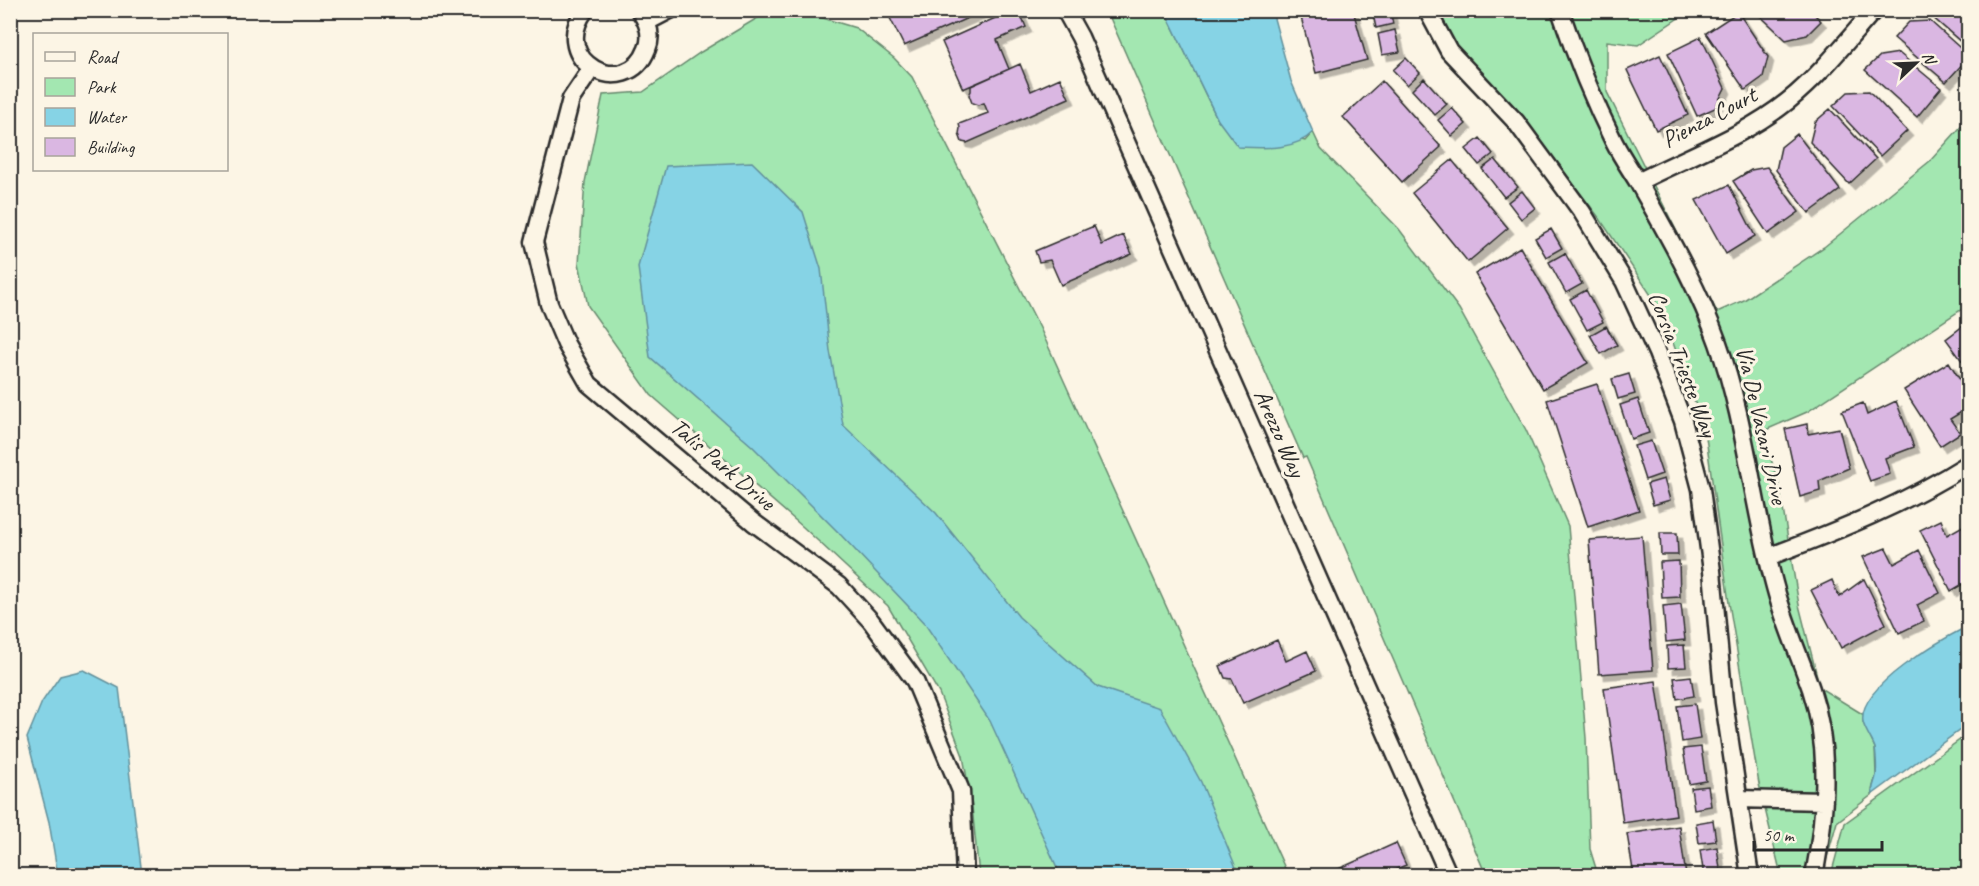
<svg xmlns="http://www.w3.org/2000/svg" width="1979" height="886" font-family="Caveat,sans-serif">
  <style>
    .green { fill: #a3e7b1; stroke: #67896e; stroke-width: 1.5 }
    .water { fill: #86d3e5; stroke: #62909b; stroke-width: 1.5 }
    .building { fill: #dab7e2; stroke: #2b2b2b; stroke-width: 1.5; filter: url(#shadow) }
    .lines { fill: none; stroke-linecap: round; stroke-linejoin: round }
    .minor-casing { stroke: #2b2b2b; stroke-width: 21 }
    .minor { stroke: #fcf5e5; stroke-width: 16 }
    .labels { text-anchor: middle; stroke-width: 6; stroke-linejoin: round; paint-order: stroke }
    .street-label { font-size: 24px; fill: #2b2b2b; stroke: #fcf5e5 }
  </style>
  <defs>
    <filter id="shadow"><feDropShadow dx="5.5" dy="5.5" stdDeviation="0" flood-color="#0004"/></filter>
  </defs>
  <rect width="100%" height="100%" fill="#fcf5e5"/>
  <filter id="ink" filterUnits="userSpaceOnUse"><feTurbulence type="fractalNoise" baseFrequency=".0167" numOctaves="2"/><feDisplacementMap in="SourceGraphic" scale="12" xChannelSelector="R" yChannelSelector="G"/><feConvolveMatrix kernelMatrix="1 2 1 2 8 2 1 2 1" color-interpolation-filters="sRGB"/></filter>
  <g filter="url(#ink)">
    <path class="green" d="M1107,11H1165L1218,120L1305,141L1313,132L1321,149L1399,229L1459,309L1526,430L1568,526L1586,738L1590,849L1598,875H1486L1306,457L1303,458Z
      M1434,11H1689L1638,45L1607,41V92L1717,312L1744,300L1824,247L1930,161L1968,119V305L1807,412L1761,432L1778,479L1799,605L1820,688L1864,715L1863,722L1875,748L1876,775L1872,790L1873,794L1837,822L1822,875H1781L1759,784L1729,603L1705,430L1661,310L1600,219L1514,106L1455,44Z
      M803,12L856,28L894,58L912,77L1040,328L1288,875H979L972,807L963,756L939,693L888,606L803,527L651,395L588,306L579,263L585,182L603,95L643,92L701,52L759,17Z
      M1968,734V875H1831L1845,823Z"/>
    <path class="water" d="M1165,11H1272L1291,81L1313,132C1295,151 1262,148 1238,147L1218,120Z
      M752,162L803,212L821,269L830,351L843,425L936,513L1019,617L1098,687L1160,708L1201,782L1239,875L1060,874L990,721L925,624L839,533L752,446L650,357L638,267L666,166Z
      M1968,626V724L1873,794C1871,787 1875,783 1876,776C1877,768 1876,756 1875,748C1872,739 1865,731 1863,722C1857,686 1941,640 1968,626Z
      M84,670L119,688L142,875H53L57,870L49,822L27,738L42,702L60,676Z"/>
    <path class="building" d="M886,10H986L904,46Z
      M1013,10H1019L1026,27L997,40L1009,69L963,89L942,42Z
      M1299,10H1353L1367,60L1316,73Z
      M1372,10H1390L1393,24L1376,28Z
      M1754,10H1810L1821,21L1807,35L1786,40Z
      M1931,10H1968V48L1930,15Z
      M1738,12L1768,57L1763,77L1745,90L1706,33Z
      M1930,21L1968,55V58L1946,82L1894,38L1909,22Z
      M1395,30L1400,52L1382,55L1378,34Z
      M1701,37L1725,88L1715,108L1697,116L1668,53Z
      M1899,53L1941,88L1917,117L1865,70L1880,56Z
      M1660,55L1688,115L1656,130L1627,70Z
      M1406,58L1420,73L1407,85L1393,70Z
      M1020,64L1031,91L1060,78L1069,98L967,143L962,142L959,134L960,128L959,124L988,113L984,103L978,105L972,103L969,95L971,91V86Z
      M1424,78L1447,104L1435,115L1412,90Z
      M1382,81L1441,147L1402,182L1343,117Z
      M1869,91L1907,131L1880,156L1833,106L1848,92Z
      M1452,108L1466,124L1452,136L1438,120Z
      M1830,109L1876,159L1849,184L1810,142L1815,122Z
      M1797,134L1840,190L1809,213L1776,170L1781,147Z
      M1480,138L1493,154L1479,165L1466,149Z
      M1495,159L1518,187L1504,197L1482,169Z
      M1452,160L1508,228L1468,262L1412,193Z
      M1767,167L1799,212L1768,234L1733,181L1751,170Z
      M1729,185L1755,236L1726,254L1696,200Z
      M1522,191L1535,208L1521,219L1508,202Z
      M1094,226L1102,245L1123,235L1132,254L1061,285L1050,260L1039,262L1035,251Z
      M1551,229L1562,248L1546,257L1535,238Z
      M1520,247L1588,363L1543,389L1475,274Z
      M1565,253L1582,284L1566,293L1549,262Z
      M1586,290L1603,322L1587,330L1570,299Z
      M1967,323L1968,325V369L1946,339Z
      M1606,326L1617,345L1601,354L1590,335Z
      M1949,362L1968,393V408L1950,419L1960,433L1940,446L1904,390Z
      M1629,374L1635,394L1618,399L1612,379Z
      M1597,384L1639,510L1588,527L1547,400Z
      M1638,399L1649,433L1631,439L1620,405Z
      M1896,401L1914,447L1885,458L1890,474L1870,481L1842,411L1863,403L1867,415Z
      M1807,424L1808,434L1839,428L1849,468L1819,481L1820,491L1800,497L1785,429Z
      M1651,441L1662,474L1645,480L1634,446Z
      M1664,479L1670,500L1653,505L1647,484Z
      M1941,520L1947,535L1968,523V581L1951,591L1920,530Z
      M1660,533H1677L1678,555H1661Z
      M1642,536L1653,670L1599,674L1589,540Z
      M1886,548L1894,564L1919,550L1940,593L1917,605L1924,621L1899,633L1863,557Z
      M1679,561L1680,597L1662,598L1660,562Z
      M1864,579L1886,624L1841,648L1811,590L1832,580L1839,597Z
      M1681,604L1685,640L1666,642L1663,606Z
      M1277,640L1286,661L1307,651L1316,671L1243,703L1232,679L1225,678L1220,666Z
      M1684,645L1686,667L1668,668L1667,646Z
      M1691,676L1694,696L1677,699L1674,678Z
      M1656,681L1676,815L1623,823L1604,688Z
      M1695,704L1700,739L1682,742L1677,706Z
      M1701,747L1706,781L1689,784L1683,749Z
      M1708,786L1711,806L1694,809L1691,788Z
      M1713,820L1716,841L1699,843L1696,823Z
      M1679,826L1686,876H1634L1627,834Z
      M1396,843L1406,865L1387,873L1388,876H1323Z
      M1717,847L1721,876H1704L1700,850Z"/>
    <g class="lines">
      <defs>
        <path id="minor" d="M585,10C547,62 627,102 647,49C653,35 648,22 639,10
          M1065,10L1080,37L1449,876
          M1427,10L1449,51L1516,122L1582,212L1624,281L1657,353L1683,421L1701,489L1712,571L1724,702L1750,876
          M1560,10C1575,55 1593,100 1614,142C1621,156 1630,169 1638,182C1667,234 1698,287 1718,343C1747,424 1753,511 1777,594C1786,626 1800,657 1811,689C1831,749 1826,814 1814,876
          M647,22L670,10
          M592,68L571,99L534,242L549,304L566,344L589,384L753,522L839,586L871,621L915,681L961,791L965,876
          M1638,182C1688,156 1743,137 1788,101C1820,75 1846,42 1874,10
          M1768,557C1837,531 1905,504 1968,464
          M1739,799L1824,801"/>
      </defs>
      <use href="#minor" class="minor-casing"/>
      <use href="#minor" class="minor"/>
    </g>
  </g>
  <g class="labels">
    <g class="street-label">
      <text transform="translate(1709 117) rotate(-28)" y="8">Pienza Court</text>
      <text transform="translate(1683 364) rotate(69)" y="8">Corsia Trieste Way</text>
      <text transform="translate(1762 425) rotate(77)" y="8">Via De Vasari Drive</text>
      <text transform="translate(1280 433) rotate(66)" y="8">Arezzo Way</text>
      <text transform="translate(723 464) rotate(40)" y="8">Talis Park Drive</text>
    </g>
  </g>
  <rect width="1979" height="886" fill="none" stroke="#fcf5e5" stroke-width="36"/>
  <rect x="18" y="18" width="1943" height="850" fill="none" stroke="#2b2b2b" stroke-width="2" filter="url(#ink)"/>
  <rect x="33" y="33" width="195" height="138" fill="#fcf5e5" stroke="#a8a49b" stroke-width="1.5"/>
  <rect x="45" y="52" width="30" height="9" fill="#fcf5e5" stroke="#a8a49b" stroke-width="1.5"/>
  <text x="87" y="63" font-size="18" fill="#2b2b2b">Road</text>
  <rect x="45" y="78" width="30" height="18" fill="#a3e7b1" stroke="#a8a49b" stroke-width="1.5"/>
  <text x="87" y="93" font-size="18" fill="#2b2b2b">Park</text>
  <rect x="45" y="108" width="30" height="18" fill="#86d3e5" stroke="#a8a49b" stroke-width="1.5"/>
  <text x="87" y="123" font-size="18" fill="#2b2b2b">Water</text>
  <rect x="45" y="138" width="30" height="18" fill="#dab7e2" stroke="#a8a49b" stroke-width="1.5"/>
  <text x="87" y="153" font-size="18" fill="#2b2b2b">Building</text>
  <g transform="translate(1916 63) rotate(67)" stroke="#fcf5e5" stroke-width="4.5" paint-order="stroke">
  <path d="M0-4.5L10 22L0 15L-10 22Z" fill="#2b2b2b"/>
  <text y="-9" font-size="16" font-weight="bold" text-anchor="middle" fill="#2b2b2b">N</text>
  </g>
  <path d="M1754 841v9h128v-9" fill="none" stroke="#2b2b2b" stroke-width="3"/>
  <text x="1763" y="841" font-size="18" fill="#2b2b2b" stroke="#fcf5e5" stroke-width="4.5" paint-order="stroke">50 m</text>
</svg>
